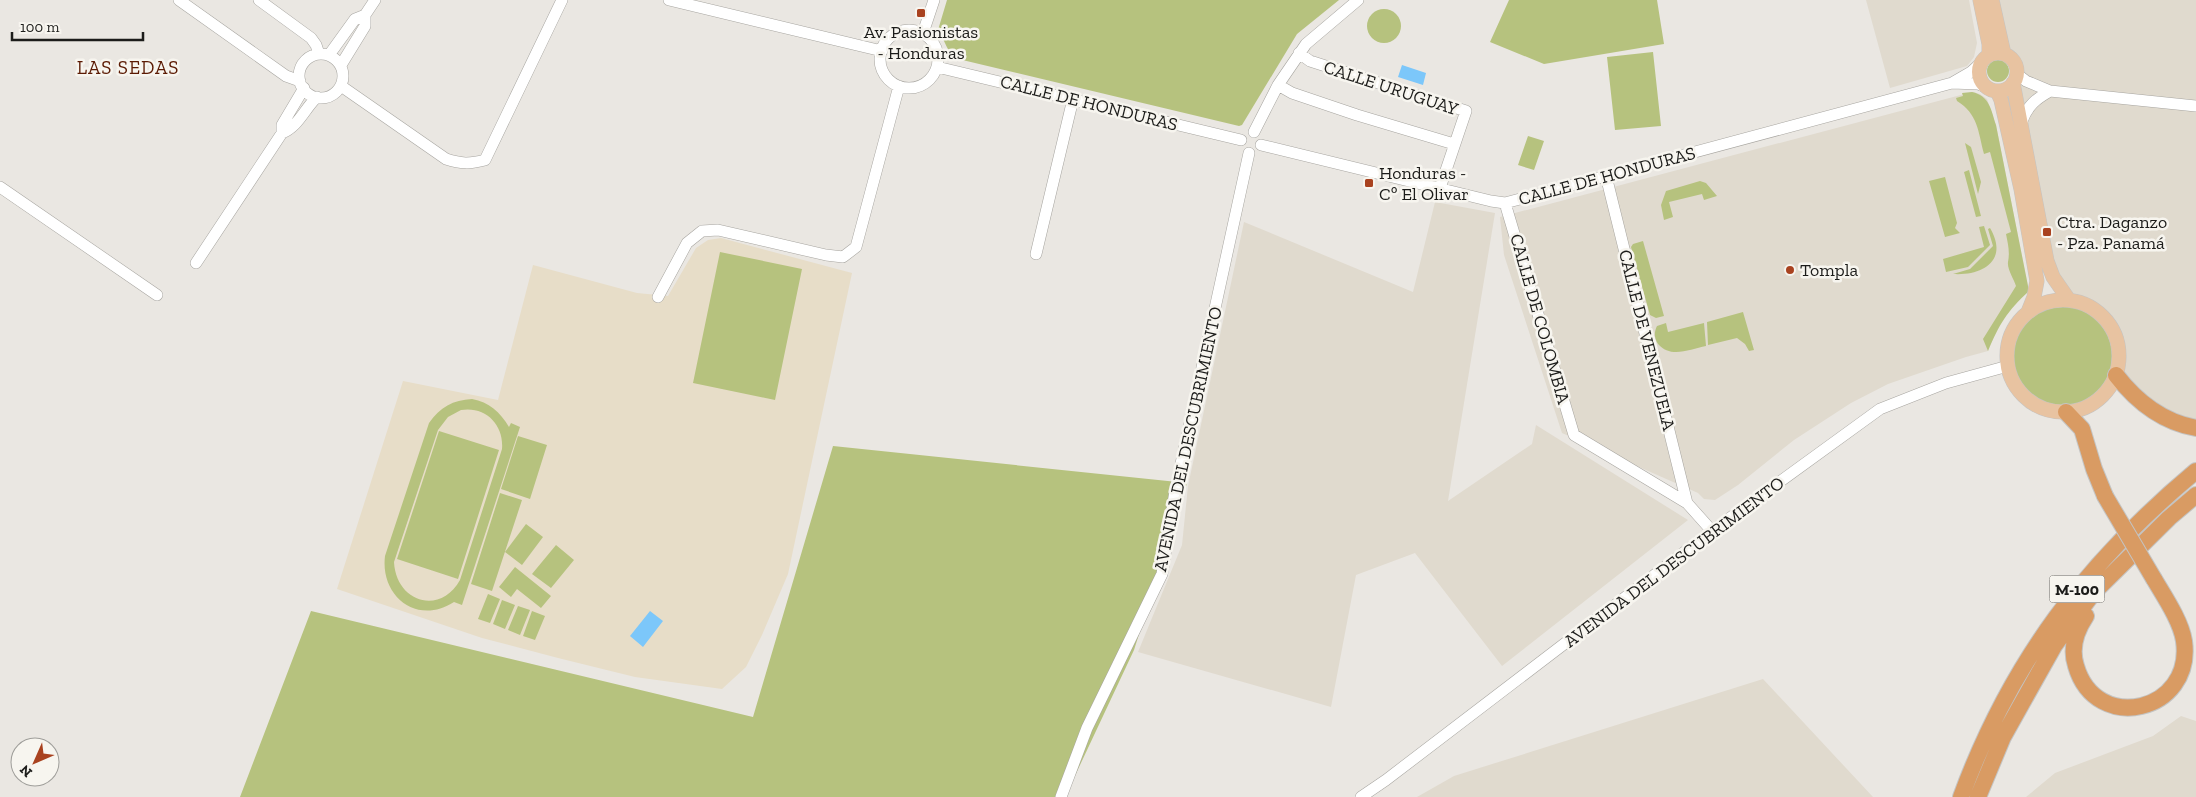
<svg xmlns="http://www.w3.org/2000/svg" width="2196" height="797" font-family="'Zilla Slab',serif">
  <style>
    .built { fill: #e0dace }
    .education { fill: #e7ddc8 }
    .green { fill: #b6c27e; fill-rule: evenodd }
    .water { fill: #7cc7fa }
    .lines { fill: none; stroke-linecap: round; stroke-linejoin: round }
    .minor-casing { stroke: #a7a5a0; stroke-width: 12 }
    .major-casing { stroke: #c4c4c3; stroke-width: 15 }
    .highway-casing { stroke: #c4c4c3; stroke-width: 18 }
    .minor { stroke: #fff; stroke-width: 11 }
    .major { stroke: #e8c3a1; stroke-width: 14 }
    .highway { stroke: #d99b63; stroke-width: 16 }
    .highway-bridge-casing { stroke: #c4c4c3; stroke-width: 18; stroke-linecap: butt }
    .highway-bridge { stroke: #d99b63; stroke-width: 16 }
    .poi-dot { fill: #a9421f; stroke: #f7f5ef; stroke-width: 2 }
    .labels { text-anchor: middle; stroke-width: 5; stroke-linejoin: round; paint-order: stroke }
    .shield { fill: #f7f5ef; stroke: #5e5d5a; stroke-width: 1 }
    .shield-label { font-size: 16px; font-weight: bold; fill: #1c1c1a }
    .poi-label { font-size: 18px; fill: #1c1c1a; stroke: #f7f5ef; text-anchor: start }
    .street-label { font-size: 18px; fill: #1c1c1a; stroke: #f7f5ef }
    .neighbourhood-label { font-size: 19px; letter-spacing: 1px; fill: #5b1a03; stroke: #f7f5ef }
  </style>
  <rect width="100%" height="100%" fill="#eae7e2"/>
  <path class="built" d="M1866,0H1969L1977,43L1974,57L1967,66L1890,88Z
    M1992,0H2196V428L2177,424L2116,375L2119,358L2117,342L2111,326L2100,314L2085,305L2069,300L2053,277L2016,69L2009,56Z
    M1972,92L1980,94L1987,99L1996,125L2029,291L2012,306L2000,322L1988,351L1966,357L1888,384L1851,403L1794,440L1738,485L1715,500L1704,499L1698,493L1562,433L1504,255L1500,217Z
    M1435,202L1495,213L1448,501L1532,444L1536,425L1688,520L1502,666L1415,553L1356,575L1331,707L1138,652L1182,545L1188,486L1244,222L1413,292Z
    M1763,679L1873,797H1417L1454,776Z
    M2181,716L2196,721V797H2026L2055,773L2153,736Z"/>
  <path class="education" d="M721,238L852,273L788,574L762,635L746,667L722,689L635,677L558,658L482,638L337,589L403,381L498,400L533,265L637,293L668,296L696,248L708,240Z"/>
  <path class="green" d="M947,0H1339L1297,34L1242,125L1239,126L954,58C949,54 944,39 938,30Z
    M1509,0H1657L1664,44L1544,64L1490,42Z
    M1367 26a17 17 0 1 1 34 0a17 17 0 1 1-34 0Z
    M1653,52L1661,126L1615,130L1607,57Z
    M1987 71a11 11 0 1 1 22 0a11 11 0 1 1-22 0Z
    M1972,92C1990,96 1991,110 1996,125L2029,291C2007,311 1999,325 1988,351L1983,339L2016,286C2014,279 2007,269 2008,262C2010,252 2008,244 2006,234L2011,232L1990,152L1984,154C1978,131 1978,114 1957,101L1956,98L1963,96L1962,93Z
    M1528,136L1544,141L1534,170L1518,165Z
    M1965,143L1971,147L1981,182L1978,194Z
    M1969,170L1981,216L1976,217L1964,172Z
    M1945,177L1957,223L1955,228L1960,233L1945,237L1929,181Z
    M1700,181L1706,183L1717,196L1704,200L1702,194L1669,202L1673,217L1664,220L1661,205L1666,191Z
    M1984,226L1990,245L1968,267L1946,272L1943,259L1984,247L1979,227Z
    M1990,228C2009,260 1983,276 1953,274L1970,269L1993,246L1988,229Z
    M1643,241L1664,316L1656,318L1650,315L1631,247L1633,244Z
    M720,252L802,269L775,400L693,383Z
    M2012 356a50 50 0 1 1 100 0a50 50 0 1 1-100 0Z
    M1743,312L1754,350L1749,351L1745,344L1737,338L1708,345L1707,322Z
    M1666,323L1668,332L1704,323L1706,346C1690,349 1671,359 1658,344C1654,338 1654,332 1657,326Z
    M472,399C489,402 500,412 509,427L511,423L520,427L462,605L454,602C417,626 380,596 385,556L429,423C440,407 453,400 472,399ZM461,410C486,406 504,425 502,449L460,580C440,616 396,602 394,562L438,430L448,417Z
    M439,431L499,450L458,579L397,559Z
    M518,436L547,445L530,499L501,489Z
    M833,446L1187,483L1134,650L1065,797H240L311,611L753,717Z
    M500,493L522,500L492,591L471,584Z
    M526,524L543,537L522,565L505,552Z
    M556,545L574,560L551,588L532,574Z
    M515,567L551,596L541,608L517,589L511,597L499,587Z
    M488,594L500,599L490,623L478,619Z
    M502,600L515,605L505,629L493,624Z
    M518,606L530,610L520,635L508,630Z
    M532,611L545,616L535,640L523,636Z"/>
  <path class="water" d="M1402,65L1426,73L1423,85L1398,77Z
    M650,611L663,621L643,647L630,636Z"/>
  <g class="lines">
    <defs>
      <path id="minor" d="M179,0L286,76L300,81
        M259,0L311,38L316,45L319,54
        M669,0L882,51
        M365,15L375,0
        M880 59a29 29 0 1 1 58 0a29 29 0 1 1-58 0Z
        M923,33L934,0
        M1299,53L1310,61L1466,111L1440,188
        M299 76a22 22 0 1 1 44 0a22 22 0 1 1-44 0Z
        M329,55L355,19L365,15V26L341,65
        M937,67L1241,140
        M2017,74L2026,81L2050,91L2196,106
        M1952,83L1978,84L1988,88
        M1278,85L1292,93L1357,115L1454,144
        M341,86L446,159C461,164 470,164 485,160L562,0
        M2022,121C2028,105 2036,99 2050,91
        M1254,132L1278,85L1306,44L1358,0
        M282,133V125L304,88
        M1261,145L1491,201L1505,203L1952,83L1971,72L1982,62
        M1606,176L1687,503
        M0,187L157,295
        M1505,203L1574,435L1687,503L1712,531
        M1036,254L1073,99
        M196,263L282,133C298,127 305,108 317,97
        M658,297L687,243L702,231L718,230L826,255L843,257L856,247L899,86
        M1061,797L1087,728L1162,574L1175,491L1249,153
        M1361,797L1386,780L1712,531L1880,409L1946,383L2008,366"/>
      <path id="major" d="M1980,0L1989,44V55
        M1992,0L2004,54
        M1979 72a19 19 0 1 1 38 0a19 19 0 1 1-38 0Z
        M2013,83L2047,261L2053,277L2069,300
        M1997,91L2001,100L2021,189L2037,281L2034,297L2028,312
        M2007 356a56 56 0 1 1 112 0a56 56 0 1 1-112 0Z"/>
      <path id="highway" d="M2116,375C2136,401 2163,422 2196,428
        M2066,412L2082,429L2094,469L2105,496
        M2086,616C2076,631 2070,648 2076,666C2096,735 2194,712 2184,641C2181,621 2164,596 2154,579
        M1961,797C2011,661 2086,563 2196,471
        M1978,797L2003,737L2054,646L2094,592L2169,518L2196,495"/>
    </defs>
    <use href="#minor" class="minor-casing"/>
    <use href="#major" class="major-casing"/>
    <use href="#highway" class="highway-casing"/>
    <use href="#minor" class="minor"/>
    <use href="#major" class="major"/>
    <use href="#highway" class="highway"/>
    <defs>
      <path id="highway-bridge" d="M2105,496L2154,579"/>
    </defs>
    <use href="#highway-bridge" class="highway-bridge-casing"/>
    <use href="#highway-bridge" class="highway-bridge"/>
  </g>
  <g class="poi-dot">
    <rect x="916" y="8" width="10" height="10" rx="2.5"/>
    <rect x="1364" y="178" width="10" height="10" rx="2.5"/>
    <rect x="2042" y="227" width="10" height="10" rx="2.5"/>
    <circle cx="1790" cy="270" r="5"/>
  </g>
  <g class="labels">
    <rect class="shield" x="2049.5" y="575.5" width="55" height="27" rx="4"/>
    <g class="shield-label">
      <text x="2077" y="595">M-100</text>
    </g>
    <g class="poi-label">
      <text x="921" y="38" text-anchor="middle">Av. Pasionistas<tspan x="921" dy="21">- Honduras</tspan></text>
      <text x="1379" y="179">Honduras -<tspan x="1379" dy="21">Cº El Olivar</tspan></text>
      <text x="2057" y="228">Ctra. Daganzo<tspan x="2057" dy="21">- Pza. Panamá</tspan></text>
      <text x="1800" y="276">Tompla</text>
    </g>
    <g class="street-label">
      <text transform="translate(1391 88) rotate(18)" y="6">CALLE URUGUAY</text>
      <text transform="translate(1089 103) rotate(14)" y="6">CALLE DE HONDURAS</text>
      <text transform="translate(1607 176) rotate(-15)" y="6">CALLE DE HONDURAS</text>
      <text transform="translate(1540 319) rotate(74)" y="6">CALLE DE COLOMBIA</text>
      <text transform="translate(1647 340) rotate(76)" y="6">CALLE DE VENEZUELA</text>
      <text transform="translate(1188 439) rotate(-78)" y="6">AVENIDA DEL DESCUBRIMIENTO</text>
      <text transform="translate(1674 562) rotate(-37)" y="6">AVENIDA DEL DESCUBRIMIENTO</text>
    </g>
    <g class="neighbourhood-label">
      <text x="128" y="74">LAS SEDAS</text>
    </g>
  </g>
  <g transform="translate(35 762) rotate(225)"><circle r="24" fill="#f7f5ef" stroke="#9f9e9a"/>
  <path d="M0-4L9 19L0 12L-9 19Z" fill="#a9421f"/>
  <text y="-8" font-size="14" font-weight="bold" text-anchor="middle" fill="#1c1c1a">N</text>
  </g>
  <path d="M12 32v8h131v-8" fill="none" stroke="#1c1c1a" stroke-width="2.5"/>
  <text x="20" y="32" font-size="15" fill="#1c1c1a" stroke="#f7f5ef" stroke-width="4" paint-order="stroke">100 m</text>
</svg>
